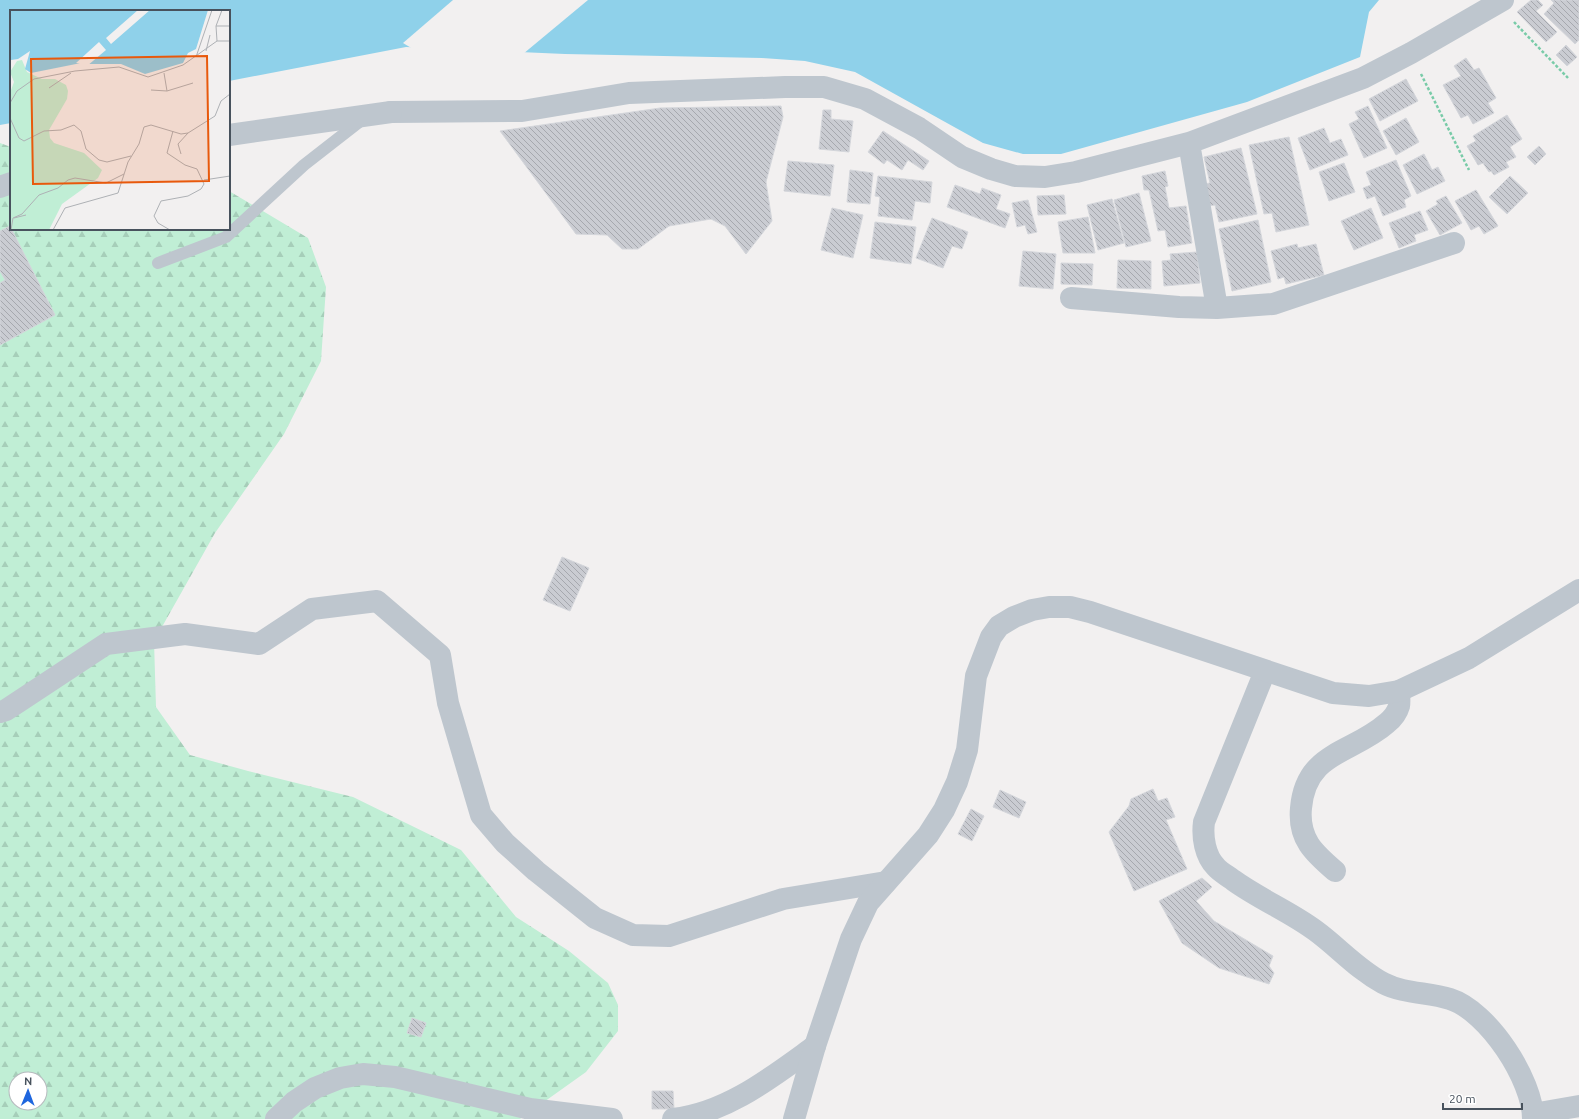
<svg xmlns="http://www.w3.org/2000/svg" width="1579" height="1119" font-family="Ubuntu,sans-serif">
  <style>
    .forest { fill: url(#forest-firs); fill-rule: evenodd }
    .water { fill: #8fd1ea }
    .pier { fill: #f2f0f0 }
    .building { fill: url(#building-back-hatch); stroke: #d4d6db }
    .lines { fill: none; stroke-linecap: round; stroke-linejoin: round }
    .path { stroke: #79cba8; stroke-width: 2.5; stroke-dasharray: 3 2; stroke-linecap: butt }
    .service { stroke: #bec6ce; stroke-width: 12 }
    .minor { stroke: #bec6ce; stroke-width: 22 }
    .tertiary { stroke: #bec6ce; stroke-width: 22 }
    .inset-road { fill: none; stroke: #aeb1b5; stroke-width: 1 }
    .view { fill: #e8590c; fill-opacity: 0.15; stroke: #e8590c; stroke-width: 2 }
    .inset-edge { fill: none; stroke: #48525d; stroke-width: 2 }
  </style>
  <defs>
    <pattern id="forest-firs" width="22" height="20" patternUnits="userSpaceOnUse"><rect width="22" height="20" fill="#c0eed5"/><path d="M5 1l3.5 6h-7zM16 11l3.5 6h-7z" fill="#a6ceb9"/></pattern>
    <pattern id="building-back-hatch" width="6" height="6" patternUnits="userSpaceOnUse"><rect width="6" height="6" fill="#caccd2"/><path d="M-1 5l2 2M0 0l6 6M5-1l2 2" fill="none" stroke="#a6a8ae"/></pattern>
  </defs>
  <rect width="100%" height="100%" fill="#f2f0f0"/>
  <path class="forest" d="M0,143L11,147V229H229V191L308,238L326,287L321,361L284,434L215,533L154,641L156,707L190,755L248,771L353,797L461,850L516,917L569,951L608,983L618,1005V1031L586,1072L520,1119H0ZM16,1079H40V1103H16Z"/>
  <path class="water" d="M0,0H1379L1369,12L1360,57L1247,102L1061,154H1023L983,143L855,72L805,61L762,58L565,54L406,47L229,81V11H11V123L0,125Z"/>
  <path class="pier" d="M453,0H588L523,54L413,49L403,43Z"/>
  <path class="building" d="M1531,0H1538L1543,5L1536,11L1557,32L1546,42L1517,12Z
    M1551,0H1579V40L1575,44L1544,14L1554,3Z
    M1566,45L1577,57L1567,66L1556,55Z
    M1466,58L1474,70L1479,68L1496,98L1488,103L1494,113L1473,124L1468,115L1461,118L1443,85L1461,76L1454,66Z
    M1406,79L1418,101L1380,121L1369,99Z
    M781,106L783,117L766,182L772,221L746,254L725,226L711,219L669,226L638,249H622L607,235L576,234L500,131L660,108Z
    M1368,106L1387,148L1364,158L1349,124L1359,119L1355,112Z
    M823,110H831V119L853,121L849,152L819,149Z
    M1507,115L1522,139L1510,147L1516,157L1506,162L1509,167L1494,175L1491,171L1489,172L1483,163L1478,165L1467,146L1476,141L1473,136Z
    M1406,118L1419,142L1396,155L1383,131Z
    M1324,128L1330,143L1341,139L1348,155L1310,170L1298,138Z
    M883,131L929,161L923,170L908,160L902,170L887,160L884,164L868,152Z
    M1289,137L1309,225L1276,232L1272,213L1264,214L1249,145Z
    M1539,146L1546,154L1535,165L1527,157Z
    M1241,148L1257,214L1219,222L1215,205L1208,206L1204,184L1210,183L1204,157Z
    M1424,154L1432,170L1438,167L1445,181L1417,194L1403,165Z
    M1396,160L1411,196L1404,200L1406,207L1383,216L1375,196L1367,199L1363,188L1371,185L1366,172Z
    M788,161L834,165L830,196L784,191Z
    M1344,163L1355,192L1329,201L1319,172Z
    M850,170L873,173L870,204L847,202Z
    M1165,171L1168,186L1165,187L1169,208L1186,206L1192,243L1168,247L1165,230L1158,231L1149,190H1144L1142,176Z
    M878,176L932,182L930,203L915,201L912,220L878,216L880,197L875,196Z
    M1510,176L1528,193L1507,214L1489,197Z
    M955,185L980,194L982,188L1001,195L996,209L1010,214L1005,228L947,207Z
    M1476,190L1498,226L1484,234L1479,226L1471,230L1455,201Z
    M1139,193L1151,241L1126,247L1114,200Z
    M1064,195L1066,214L1038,215L1037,196Z
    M1446,196L1462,223L1440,235L1426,211L1438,204L1436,201Z
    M1112,199L1124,243L1098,250L1087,205Z
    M1028,200L1037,232L1028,234L1025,225L1017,227L1012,203Z
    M832,208L863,215L853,258L821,250Z
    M1371,208L1383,238L1354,250L1341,221Z
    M1420,211L1428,230L1414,235L1416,241L1399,248L1389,223Z
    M1088,217L1095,253H1063L1058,222Z
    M932,218L968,232L962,249L952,246L943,268L916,258Z
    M1258,220L1271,282L1232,291L1219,229Z
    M875,222L916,227L911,264L870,258Z
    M10,226L55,315L0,345V283L5,280L0,271V231Z
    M1297,244L1298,248L1316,244L1324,275L1286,284L1284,277L1278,279L1271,251Z
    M1023,251L1056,254L1053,289L1019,286Z
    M1197,252L1200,283L1164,286L1162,261L1171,260L1170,254Z
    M1118,260L1151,261V289L1117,288Z
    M1061,263L1093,264L1092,285L1061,284Z
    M562,557L589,568L570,611L543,600Z
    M1153,789L1158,801L1167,798L1175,817L1166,820L1187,869L1134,891L1109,832L1129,806L1131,799Z
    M1000,790L1026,802L1019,818L993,807Z
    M971,809L984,816L972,841L958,834Z
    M1202,878L1212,887L1196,901L1214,921L1273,956L1269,966L1274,973L1269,984L1219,968L1182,943L1159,901Z
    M412,1018L426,1023L421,1037L407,1033Z
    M652,1091H673L674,1109H652Z"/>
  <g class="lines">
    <path class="path" d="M1514,22L1568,78
      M1421,74L1469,170"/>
    <path class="service" d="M158,263L226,237L304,165L363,119"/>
    <path class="minor" d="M391,112L522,111L629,93L785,87H824L865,99L919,128L962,157L991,169L1015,176L1045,177L1076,172L1189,143L1363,78L1411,53L1503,0
      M1189,143L1217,308L1273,304L1454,243
      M1071,298L1179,307L1217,308
      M1265,671L1204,822C1202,837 1205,856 1216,867C1220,872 1228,876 1233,880C1259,899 1291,912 1316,931C1339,948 1357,969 1383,983C1404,994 1428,992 1450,999C1488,1011 1533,1080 1533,1119
      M0,712L6,710L106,644L185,634L259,644L312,609L377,601L440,655L448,703L481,815L505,843L536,871L595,918L633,935L669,936L783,899L886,882
      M1335,871C1314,853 1298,839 1301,808C1306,751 1352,754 1387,723C1392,719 1397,713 1399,706C1400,701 1399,696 1399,691
      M1533,1114L1579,1106
      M276,1119L294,1102L315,1088L340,1078L363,1074L395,1077L530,1109L612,1119
      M673,1119C727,1113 772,1077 815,1046"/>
    <path class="tertiary" d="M229,135L391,112
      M0,187L11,183
      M794,1119L815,1046L851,939L868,903L928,835L944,810L957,782L967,750L976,676L991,637L999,626L1014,617L1032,610L1049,607H1070L1090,612L1333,693L1369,696L1399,691L1469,658L1579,590"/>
  </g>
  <g transform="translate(10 10)">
    <rect width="220" height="220" fill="#f2f0f0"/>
    <path d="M12,50L17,62L32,69H45L56,75L58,81L57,89L39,120L40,128L44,133L74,143L92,160L88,168L52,194L39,220H0V83L4,72L0,62L7,51Z" fill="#c0eed5"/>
    <path d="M0,0H198L186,39L178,43L173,53L135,64L111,54H66L21,63L15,59L20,41L8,49L1,50Z" fill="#8fd1ea"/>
    <path d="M128,0H140L101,34L96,28ZM89,32L96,40L77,56L66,53Z" fill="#f2f0f0"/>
    <path class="inset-road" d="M206,16H220M207,31L206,16L212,0M196,41L200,25M186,47L202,0M154,63L157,81L183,73M39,78L61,63M141,80L157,81M0,93L7,81L24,69L65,61L109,57L138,67L173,55L207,31H220M0,108L9,128L14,131L34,121L51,120L64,115L71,121L76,139L89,150L97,152L121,146M171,144L168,134L178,123M194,170L220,166M4,208L16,205M1,220L3,208L12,204L29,185L48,178L58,170L65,168L96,173L114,164M43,220L55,198L108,183L118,152L129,134L134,117L141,115L171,124L178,123L205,106L211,91L220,84M160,220L148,213L144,206L151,191L178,186L191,179L194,174L187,159L175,155L157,143L163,121"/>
    <path class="view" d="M197,46L199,171L23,174L21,49Z"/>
    <rect width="220" height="220" class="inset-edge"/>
  </g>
  <g transform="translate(28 1091) rotate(1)"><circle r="19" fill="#ffffff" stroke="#b6babe"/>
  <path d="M0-3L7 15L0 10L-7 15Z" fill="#1e66de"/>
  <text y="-6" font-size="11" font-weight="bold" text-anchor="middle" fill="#48525d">N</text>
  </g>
  <path d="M1443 1103v6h79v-6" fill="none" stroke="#48525d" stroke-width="2"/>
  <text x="1449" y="1103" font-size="12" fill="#48525d" stroke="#ffffff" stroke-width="3" paint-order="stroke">20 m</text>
</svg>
